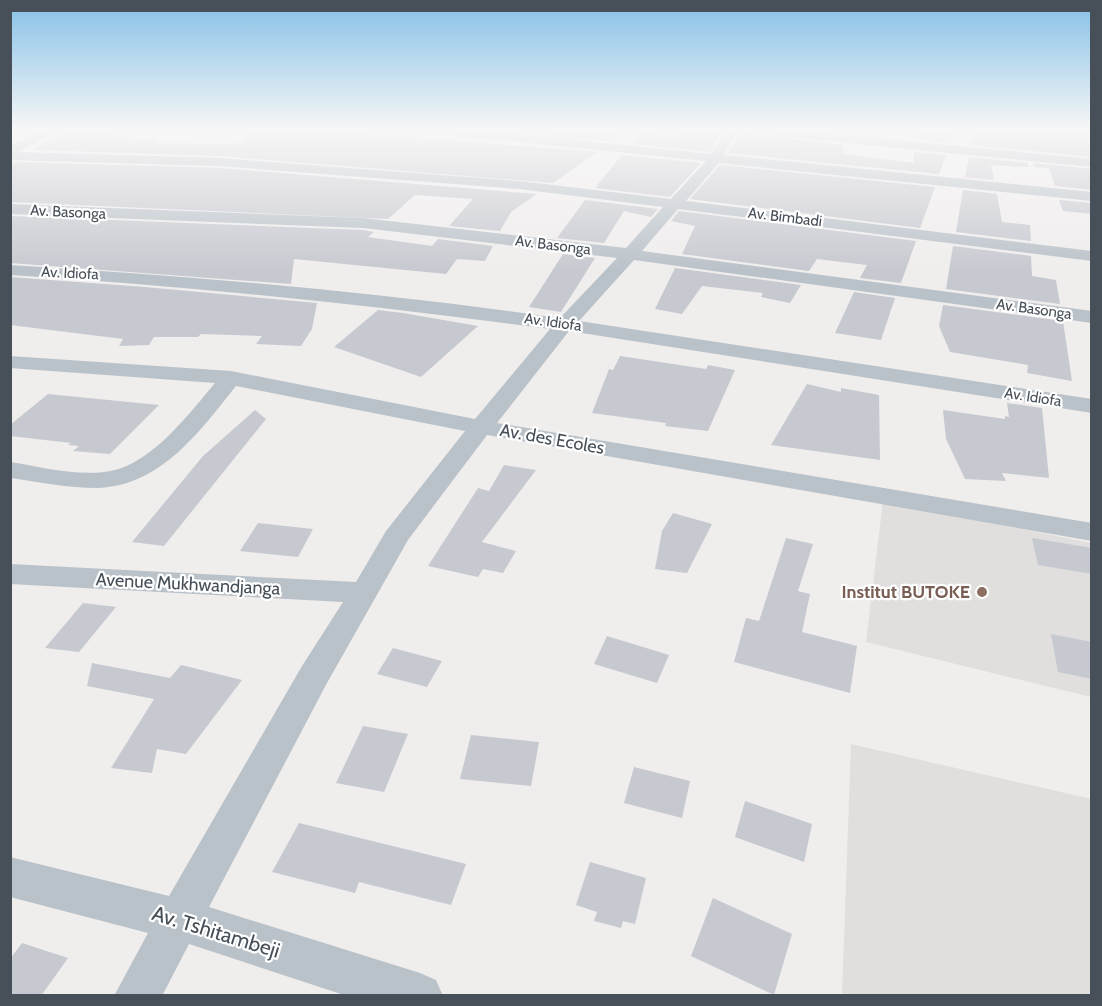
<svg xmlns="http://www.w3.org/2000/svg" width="1102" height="1006" font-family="Cabin,sans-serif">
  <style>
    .education { fill: #e1dede }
    .building { fill: #c7c9d0 }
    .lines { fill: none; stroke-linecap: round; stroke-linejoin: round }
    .minor { fill: #bac2c9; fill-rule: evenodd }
    .education-dot { fill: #8d6e63; stroke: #fff; stroke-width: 2 }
    .labels { text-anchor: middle; stroke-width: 4.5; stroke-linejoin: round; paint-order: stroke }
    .far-street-label { font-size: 15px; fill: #475059; stroke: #fff }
    .street-label { font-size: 18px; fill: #475059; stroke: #fff }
    .education-label { font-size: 18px; font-weight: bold; fill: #785e54; stroke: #fff; text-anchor: end }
    .near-street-label { font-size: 21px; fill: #475059; stroke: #fff }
  </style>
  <rect width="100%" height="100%" fill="#f0eded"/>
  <path class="education" d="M883,501L1091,543V697L866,642Z
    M851,744L1091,799V995H842Z"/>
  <path class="building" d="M80,130H124L114,137H134L130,140H158L154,143L230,144L239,143L253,132L315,134L322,130H370L364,134L597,152L553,183L219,156L34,150L58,135L76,133Z
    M554,130H630L612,142L545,135Z
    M681,130H723L710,152L631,144L640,133L678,136Z
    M973,130H984L985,133L987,130H1051L1089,133L1092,157L971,145Z
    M914,131L954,134L950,143L914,139Z
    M739,133L843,145V154L914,163V152L946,155L939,174L728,153Z
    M622,155L701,163L670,197L595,188Z
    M969,157L1028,163V167L991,165L994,180L965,177Z
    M16,162L219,168L537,194L511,212L500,231L449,226L473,199L415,195L388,219L10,202V166Z
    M1033,163L1092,169V190L1055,186L1049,168L1035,167Z
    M720,165L935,187L920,228L690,199Z
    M963,190L997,194L1002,222L1030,225L1031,241L956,232Z
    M585,200L658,209L651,217L624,211L604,243L557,238Z
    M1059,200L1092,203V214L1063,211Z
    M679,211L916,241L901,283L860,278L867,265L817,259L809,271L682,254L695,226L671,221Z
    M10,216L363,230L374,232L368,237L432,246L438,239L493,246L485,261L457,259L446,274L294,259L291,284L10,263Z
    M953,246L1031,256L1032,276L1056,280L1060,304L946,289Z
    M563,254L595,258L561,312L529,307Z
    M675,268L801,285L790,303L761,297L763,293L702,286L682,314L655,309Z
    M10,277L145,287L317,303L312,329L301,346L256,344L262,336L201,334L198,337H154L149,345L119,346L123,339L10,325Z
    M854,292L895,298L881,340L835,333Z
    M943,305L1063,321L1072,381L1027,373L1028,365L950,352L939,326Z
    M378,310L403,313L478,326L421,377L334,347Z
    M620,356L706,369L708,365L735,370L708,431L665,426L666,423L592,413L609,369L613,370Z
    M807,384L841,392V388L879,395L880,460L771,445Z
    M48,394L159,405L110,454L73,451L79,446L68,445L71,443L10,436V425Z
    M1007,403L1042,408L1049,478L1002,473L1006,481L965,479L946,439L943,410L1005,419V416L1009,417Z
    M255,410L266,419L164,546L132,542L203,456Z
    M504,465L536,470L482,542L516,551L503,573L483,569L478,577L428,566L478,488L489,491Z
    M673,513L712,524L687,573L655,569L662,531Z
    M258,523L313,529L298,557L240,551Z
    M786,538L813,544L798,591L810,594L802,632L857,646L850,693L734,662L746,618L759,621Z
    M1032,538L1092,548V574L1038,565Z
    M83,603L116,607L79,652L45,648Z
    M1051,634L1092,642V679L1058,672Z
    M607,636L669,655L657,683L594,664Z
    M393,648L442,661L427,687L377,674Z
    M92,663L170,678L181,665L242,680L186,754L157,749L152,773L111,768L154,699L87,686Z
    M363,726L408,734L384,792L336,783Z
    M471,735L539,742L531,786L460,779Z
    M634,767L690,781L682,818L624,803Z
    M745,801L812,824L804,862L735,837Z
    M299,823L466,864L451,905L359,882L355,893L272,872Z
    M590,862L646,878L635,924L623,921L621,928L594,921L597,912L576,905Z
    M713,898L792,934L774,995L691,956Z
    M22,943L68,958L41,996H10V959Z"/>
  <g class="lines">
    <path class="minor" d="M43,130H58L18,152L219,158L519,181L671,199L706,161L443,134L437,130H477L711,154L726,130H738L724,155L1092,192V201L719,163L686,201L1092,251V261L678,209L642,251L1092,311V323L634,260L579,321L1092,399V413L569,331L497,423L1092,523V541L487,435L408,540L327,683L209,907L420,973L436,980L443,996H347L189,944L162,996H114L148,933L10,897V857L169,896L302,666L343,602L10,584V564L356,582L386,531L465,431L236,386C200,431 161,486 97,488C68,488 39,482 10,478V462C42,467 79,477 111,471C152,463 189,414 215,383L10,368V356L231,371L475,419L550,329C371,305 191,286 10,275V265C194,276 377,292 560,318L617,258L363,228L10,214V204L363,218L626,248L663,207L519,189L219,166L10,160V146Z
      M751,130H793L1092,159V167L757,134Z"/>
  </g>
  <linearGradient id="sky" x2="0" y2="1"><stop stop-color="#85c0e6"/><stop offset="0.48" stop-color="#f8f7f7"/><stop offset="1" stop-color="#f8f7f7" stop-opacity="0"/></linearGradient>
  <rect width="1102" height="271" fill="url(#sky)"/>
  <circle class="education-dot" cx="982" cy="592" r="6"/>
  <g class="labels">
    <g class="far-street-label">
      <text transform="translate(68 212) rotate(3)" y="5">Av. Basonga</text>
      <text transform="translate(785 217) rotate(7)" y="5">Av. Bimbadi</text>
      <text transform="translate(553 245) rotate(7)" y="5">Av. Basonga</text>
      <text transform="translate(70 273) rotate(3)" y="5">Av. Idiofa</text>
      <text transform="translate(1034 309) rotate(8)" y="5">Av. Basonga</text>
      <text transform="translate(553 322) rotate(8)" y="5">Av. Idiofa</text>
      <text transform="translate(1033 397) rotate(9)" y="5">Av. Idiofa</text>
    </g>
    <g class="street-label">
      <text transform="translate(552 439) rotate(10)" y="6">Av. des Ecoles</text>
      <text transform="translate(188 584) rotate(3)" y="6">Avenue Mukhwandjanga</text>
    </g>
    <g class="education-label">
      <text x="970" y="598">Institut BUTOKE</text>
    </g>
    <g class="near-street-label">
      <text transform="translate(216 932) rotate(17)" y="7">Av. Tshitambeji</text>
    </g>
  </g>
  <rect width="1102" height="1006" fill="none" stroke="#475059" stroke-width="24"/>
</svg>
